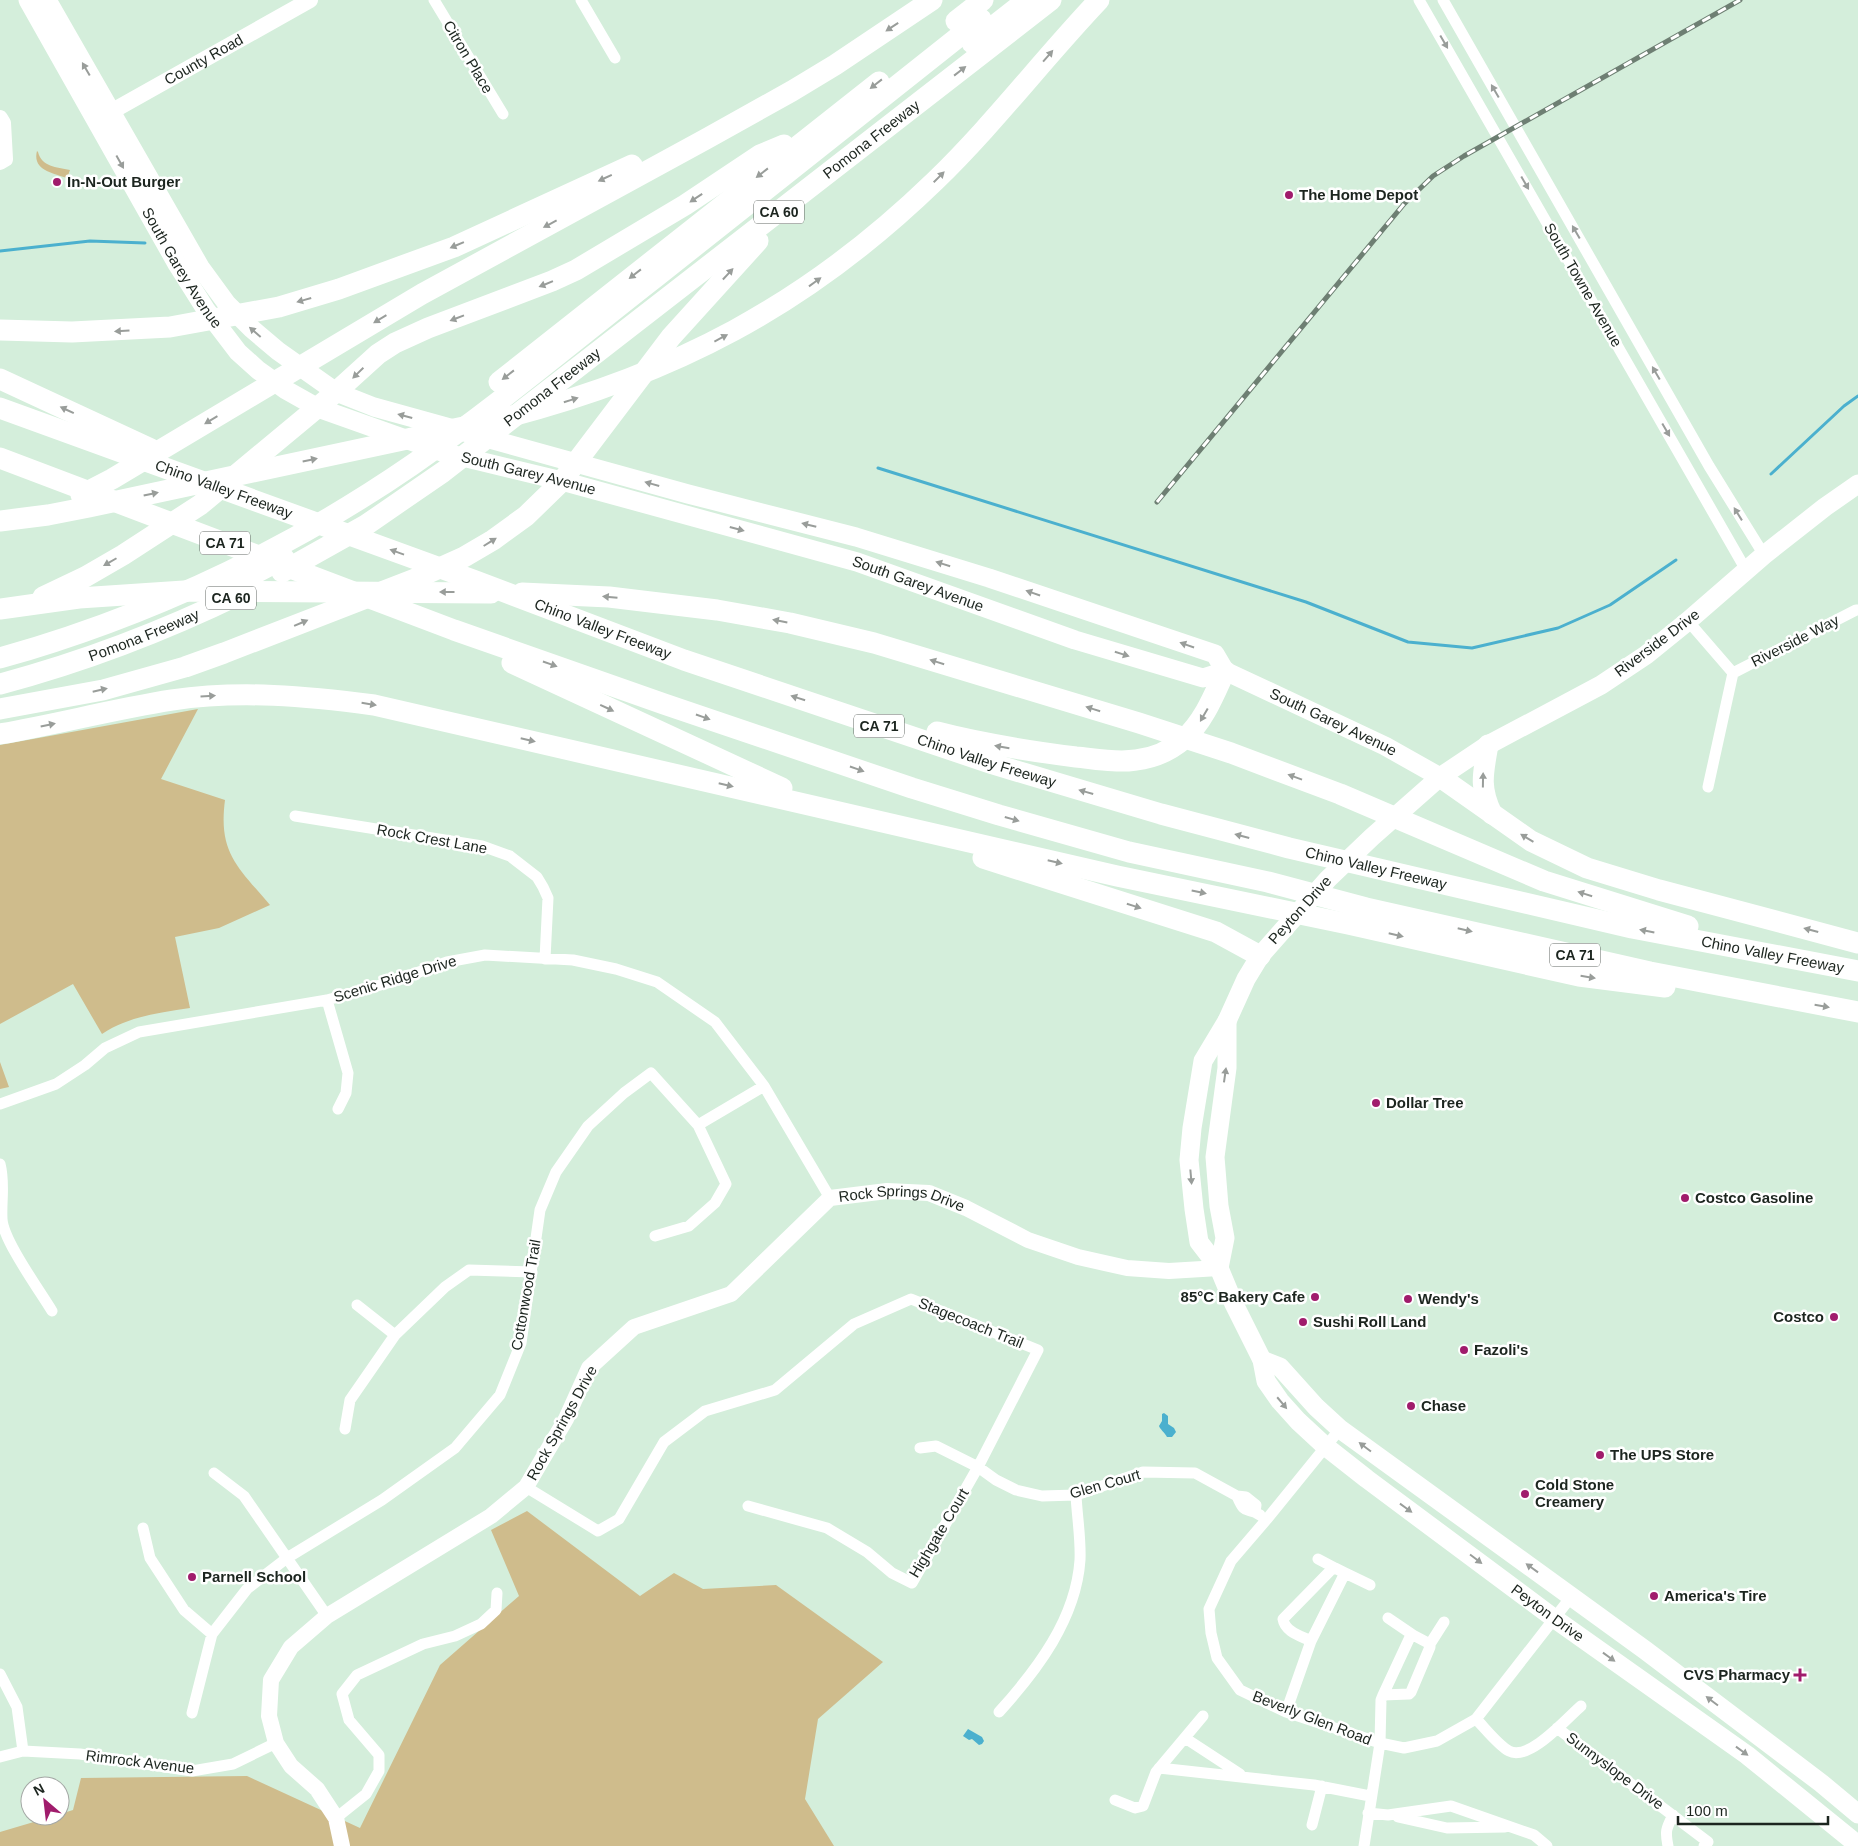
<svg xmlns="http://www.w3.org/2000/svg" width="1858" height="1846" font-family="Arial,sans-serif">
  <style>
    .green { fill: #cfbc8c }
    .water { fill: #4bb0ce }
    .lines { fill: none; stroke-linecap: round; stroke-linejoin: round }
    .stream { stroke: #4bb0ce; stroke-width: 3 }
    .street { stroke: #fff; stroke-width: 11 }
    .secondary { stroke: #fff; stroke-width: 16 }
    .primary { stroke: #fff; stroke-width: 19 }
    .highway { stroke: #fff; stroke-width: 21 }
    .rail-casing { stroke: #6e7f73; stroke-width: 5 }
    .rail { stroke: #fff; stroke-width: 3; stroke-dasharray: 9; stroke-linecap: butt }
    .oneway { fill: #999d9a }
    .poi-dot { fill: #a01c6c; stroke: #fff; stroke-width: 2 }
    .labels { text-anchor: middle; stroke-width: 5; stroke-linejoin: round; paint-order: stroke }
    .shield { fill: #fff; stroke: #606662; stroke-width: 1 }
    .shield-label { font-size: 14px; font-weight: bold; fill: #1c251f }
    .street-label { font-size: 15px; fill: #1c251f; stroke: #fff }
    .poi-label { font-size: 15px; font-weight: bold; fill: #1c251f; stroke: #fff; text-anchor: start }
  </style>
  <rect width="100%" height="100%" fill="#d4eedb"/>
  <path class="green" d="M37,151L38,152C42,167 56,167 70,170L67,178C53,173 32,170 37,151Z
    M198,709L161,779L225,800C218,853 238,867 270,905L219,928L175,937L190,1008C159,1013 129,1016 102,1034L73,984L0,1024V745Z
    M0,1062L9,1087L0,1089Z
    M527,1511L640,1596L674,1573L703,1589L776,1585L883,1662L818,1719L805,1799L834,1846H0V1832L54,1816H60V1814L73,1810L81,1778L247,1776L360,1828L440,1665L519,1596L491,1530Z"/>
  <path class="water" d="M1164,1413L1168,1416V1424L1174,1428L1176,1432L1172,1437H1167C1165,1433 1160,1429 1159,1426L1162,1421V1414Z
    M968,1729L982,1737L984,1741L982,1744L979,1745L972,1739L969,1740L963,1736Z"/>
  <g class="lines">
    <path class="stream" d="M0,251L90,241L145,243
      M878,468L1306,602L1408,642L1472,648L1558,628L1610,605L1676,560
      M1771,474L1844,406L1858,396"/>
    <path class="street" d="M434,0L503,114
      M581,0L615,58
      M1419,0L1746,570
      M1443,0L1709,466L1764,555
      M1688,621L1733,673
      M1733,673L1856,610H1858
      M1708,787L1733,673
      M295,816L482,846L510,856L537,877L543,887L548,898L545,959
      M327,1000L348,1073L346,1093L338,1109
      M0,1104L56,1084L85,1065L105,1048L139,1032L327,1000L391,982L447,962L485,955L573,960L616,969L657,982L715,1022L764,1086L830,1198
      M698,1125L764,1086
      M0,1164C5,1183 1,1200 2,1219C3,1240 40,1291 52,1311
      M357,1305L395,1335
      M345,1429L350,1400L395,1335L445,1287L469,1270L532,1272
      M1340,1429L1267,1519L1231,1561L1209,1609L1211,1633L1217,1658L1240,1690L1286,1712L1380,1743L1404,1748L1437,1741L1476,1719L1571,1597
      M920,1448L936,1446L978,1467L996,1480L1016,1490L1042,1496L1076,1495L1143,1472L1195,1473L1237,1496L1246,1497L1256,1505L1255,1512
      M214,1473L244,1496L327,1616
      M526,1487L598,1531L619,1519L664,1442L705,1411L775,1390L854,1324L911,1299L1038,1350L978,1467L912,1583L892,1573L867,1552L827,1528L748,1506
      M1237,1496C1246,1517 1246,1506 1260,1515
      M143,1528L150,1558L184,1610L212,1634
      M1318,1559L1335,1568
      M1343,1572L1370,1585
      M1388,1618L1413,1635
      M1430,1644L1444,1622
      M0,1674L17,1707L23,1751
      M999,1712C1037,1670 1076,1619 1080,1560C1081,1539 1077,1516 1076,1495
      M1286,1712L1311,1641L1343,1577V1572L1335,1568L1331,1570L1283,1619C1285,1632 1301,1636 1311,1641
      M192,1713L212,1634L247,1589L287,1558L382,1500L455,1448L500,1395L521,1343L540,1210L556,1172L588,1126L624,1093L651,1073L698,1125L726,1184L715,1203L689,1226L655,1236
      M1476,1719C1485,1728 1498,1745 1509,1751C1529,1762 1567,1718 1581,1706
      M1557,1728L1708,1842L1704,1846
      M1185,1738L1240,1774
      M0,1757L23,1751L80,1754L192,1771L233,1764L276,1743
      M1159,1768L1314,1785L1370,1796
      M1115,1800L1135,1808L1143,1806L1156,1772L1203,1716
      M1368,1813L1388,1815L1451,1806L1534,1835L1547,1846
      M1398,1817L1447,1828L1505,1827
      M336,1818L366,1794L379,1771V1755L349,1720L342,1694L357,1675L423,1644L455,1636L481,1624L496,1610L497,1593
      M1312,1825L1322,1786
      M1364,1846L1380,1743L1381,1700L1383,1695L1410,1637L1413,1635L1430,1644V1647L1411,1692L1409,1694L1383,1695
      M1668,1846C1665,1831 1666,1829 1673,1815"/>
    <g class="secondary">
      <path d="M0,118L3,123L5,159L0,162"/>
      <path id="s1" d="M100,118L310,0"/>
      <path id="s2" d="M342,1846L336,1818L317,1789L291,1766L276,1743L269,1716L271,1680L291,1647L327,1616L491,1516L526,1487L566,1419L589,1368L634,1327L731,1294L830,1198L887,1191L929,1193L966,1208L1028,1240L1078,1257L1127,1268L1169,1271L1219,1268"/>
    </g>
    <g class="primary">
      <path id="s3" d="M28,0L177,264L206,310L238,352L258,370L286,390L318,408L442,452L562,481L857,562L1075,640L1203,678L1225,671"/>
      <path id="s4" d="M47,0L200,267L227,304L252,329L278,351L336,392L374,407L688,494L856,537L989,578L1215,654L1225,671L1385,746L1440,777"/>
      <path id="s5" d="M1858,484L1825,507L1764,555L1688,621L1646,655L1601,685L1488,745L1440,777L1372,837L1328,879L1260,956L1246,979L1227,1021L1203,1061L1192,1128L1189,1160L1194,1209L1199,1242L1219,1268L1234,1304L1262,1360L1266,1381L1280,1401L1298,1421L1325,1446L1367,1479L1555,1619L1747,1755L1858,1845"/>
      <path d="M1219,1268L1225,1238L1219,1206L1215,1157L1227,1068V1021"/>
      <path d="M1262,1360L1280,1367L1316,1407L1340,1429L1645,1650L1821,1783L1858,1814"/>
    </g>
    <g class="highway">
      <path d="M956,21L983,0"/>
      <path d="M972,43L1027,0"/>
      <path d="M0,330L72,332L170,327L279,307L339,289L454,247L632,165"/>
      <path d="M0,379L151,449"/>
      <path d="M499,382L879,82"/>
      <path id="s6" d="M0,408L476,581L684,660L993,764L1161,814L1289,848L1632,928L1858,971"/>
      <path d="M0,458L454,630L664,704L912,788L999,815L1129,852L1268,882L1366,908L1650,972L1858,1012"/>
      <path d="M81,495L112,479L422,294L706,139L792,91L835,65L932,0"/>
      <path d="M0,521L48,515L89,507L501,419C673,375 806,306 935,181C993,125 1043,59 1099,0"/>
      <path id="s7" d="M282,572L366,525L443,472L1051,0"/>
      <path d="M227,588L284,558"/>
      <path d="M522,593L609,597L717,610L790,623L874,643L1139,723L1231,753L1340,794L1544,881L1688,926"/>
      <path d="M43,597L85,577L123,555L200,505L336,392L378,354L395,343L428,328L552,281L576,270L685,205L760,155L784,145"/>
      <path d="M0,609L79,598L184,591L491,593"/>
      <path d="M0,658C146,617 287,551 412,465C496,407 575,340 656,277C764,191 873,105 981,19"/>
      <path d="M512,663L782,788"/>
      <path id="s8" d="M0,684C83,662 164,631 242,593"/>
      <path d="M0,709L103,690L185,667L224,653L415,579L464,557L493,540L526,516L562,481L671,337L758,241"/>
      <path d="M937,732C983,744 1029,751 1076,757C1096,759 1116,763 1136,760C1154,758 1171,750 1184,739C1204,721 1214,695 1225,671"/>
      <path d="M0,734C58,724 114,709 172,700C240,690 307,696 374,705L1117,876L1348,924L1579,976L1665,987"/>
      <path d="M1488,745C1483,773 1479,788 1492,814"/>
      <path d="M1440,777L1531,841L1587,868L1659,890L1858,943"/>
      <path d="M983,858L1216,932L1260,956"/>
    </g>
    <defs>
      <path id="rail" d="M1157,502L1404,204L1433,176L1464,156L1740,0"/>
    </defs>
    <use href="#rail" class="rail-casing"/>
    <use href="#rail" class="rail"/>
  </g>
  <defs><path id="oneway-solid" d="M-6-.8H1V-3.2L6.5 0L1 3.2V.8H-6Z" transform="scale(1.25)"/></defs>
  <g class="oneway">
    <use href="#oneway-solid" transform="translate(892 27) rotate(146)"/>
    <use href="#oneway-solid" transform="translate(1444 42) rotate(60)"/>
    <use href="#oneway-solid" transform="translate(1048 56) rotate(-49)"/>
    <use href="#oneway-solid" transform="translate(86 69) rotate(-120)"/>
    <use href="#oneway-solid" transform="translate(960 71) rotate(-38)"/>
    <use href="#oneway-solid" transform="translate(876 84) rotate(142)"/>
    <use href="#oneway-solid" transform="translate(1495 91) rotate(-120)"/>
    <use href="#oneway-solid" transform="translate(120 162) rotate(61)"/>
    <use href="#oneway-solid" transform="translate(762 173) rotate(142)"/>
    <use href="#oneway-solid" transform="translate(939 177) rotate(-45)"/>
    <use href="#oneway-solid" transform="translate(605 178) rotate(155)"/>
    <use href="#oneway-solid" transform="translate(1525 183) rotate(60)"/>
    <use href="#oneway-solid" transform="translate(696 198) rotate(146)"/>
    <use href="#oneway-solid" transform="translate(550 224) rotate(152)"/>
    <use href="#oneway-solid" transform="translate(1576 232) rotate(-120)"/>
    <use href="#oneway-solid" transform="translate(457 245) rotate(157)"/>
    <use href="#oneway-solid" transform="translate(635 274) rotate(142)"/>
    <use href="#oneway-solid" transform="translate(728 274) rotate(-47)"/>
    <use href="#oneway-solid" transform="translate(815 282) rotate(-36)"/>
    <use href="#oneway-solid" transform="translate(546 284) rotate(158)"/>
    <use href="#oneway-solid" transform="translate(304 300) rotate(164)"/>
    <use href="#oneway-solid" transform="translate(457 318) rotate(159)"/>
    <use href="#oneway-solid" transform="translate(380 319) rotate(149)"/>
    <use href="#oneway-solid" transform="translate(122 331) rotate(177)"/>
    <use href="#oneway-solid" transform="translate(255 332) rotate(-139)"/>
    <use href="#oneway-solid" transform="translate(721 338) rotate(-28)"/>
    <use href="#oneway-solid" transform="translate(358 373) rotate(136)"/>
    <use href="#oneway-solid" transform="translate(1656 373) rotate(-120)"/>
    <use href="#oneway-solid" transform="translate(508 375) rotate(142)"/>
    <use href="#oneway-solid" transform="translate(571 400) rotate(-17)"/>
    <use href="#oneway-solid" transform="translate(67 410) rotate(-155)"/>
    <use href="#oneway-solid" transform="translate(405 416) rotate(-165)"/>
    <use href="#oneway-solid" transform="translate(211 420) rotate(149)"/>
    <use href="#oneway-solid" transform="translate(1666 430) rotate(60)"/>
    <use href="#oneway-solid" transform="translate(310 460) rotate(-12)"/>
    <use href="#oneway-solid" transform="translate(652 484) rotate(-164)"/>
    <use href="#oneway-solid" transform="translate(151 494) rotate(-12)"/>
    <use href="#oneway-solid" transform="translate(1738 514) rotate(-122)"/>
    <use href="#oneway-solid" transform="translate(809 525) rotate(-166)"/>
    <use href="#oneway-solid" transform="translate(737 529) rotate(15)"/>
    <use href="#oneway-solid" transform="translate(490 542) rotate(-32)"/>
    <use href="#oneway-solid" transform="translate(397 552) rotate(-160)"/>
    <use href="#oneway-solid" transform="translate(110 562) rotate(150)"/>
    <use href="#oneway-solid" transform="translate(943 564) rotate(-163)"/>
    <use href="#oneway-solid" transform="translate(447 592) rotate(-180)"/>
    <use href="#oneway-solid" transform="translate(1033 593) rotate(-161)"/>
    <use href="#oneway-solid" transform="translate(610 597) rotate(-175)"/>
    <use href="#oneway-solid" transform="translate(780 621) rotate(-169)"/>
    <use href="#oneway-solid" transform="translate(301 623) rotate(-23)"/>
    <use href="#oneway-solid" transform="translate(1187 645) rotate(-161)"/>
    <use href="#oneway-solid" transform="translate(1122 654) rotate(17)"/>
    <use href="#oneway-solid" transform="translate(937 662) rotate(-163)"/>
    <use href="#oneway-solid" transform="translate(550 664) rotate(19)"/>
    <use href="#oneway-solid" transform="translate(100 690) rotate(-13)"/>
    <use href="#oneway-solid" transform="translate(208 696) rotate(-4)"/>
    <use href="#oneway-solid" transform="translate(798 698) rotate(-162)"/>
    <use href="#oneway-solid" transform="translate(369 704) rotate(9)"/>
    <use href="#oneway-solid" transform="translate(607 708) rotate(25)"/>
    <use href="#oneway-solid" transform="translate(1093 709) rotate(-163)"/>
    <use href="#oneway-solid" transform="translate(1204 715) rotate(120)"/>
    <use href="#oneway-solid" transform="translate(703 717) rotate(19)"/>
    <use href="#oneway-solid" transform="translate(48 725) rotate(-12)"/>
    <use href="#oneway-solid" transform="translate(528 740) rotate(13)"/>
    <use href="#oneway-solid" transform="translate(1002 747) rotate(-170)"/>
    <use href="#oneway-solid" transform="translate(857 769) rotate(19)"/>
    <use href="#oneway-solid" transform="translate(1295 777) rotate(-160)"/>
    <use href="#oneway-solid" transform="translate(1483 780) rotate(-89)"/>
    <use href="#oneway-solid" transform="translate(726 785) rotate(13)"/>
    <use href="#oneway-solid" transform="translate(1086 792) rotate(-164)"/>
    <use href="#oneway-solid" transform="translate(1012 819) rotate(16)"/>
    <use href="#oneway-solid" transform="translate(1242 836) rotate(-165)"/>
    <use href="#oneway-solid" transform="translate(1527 838) rotate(-149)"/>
    <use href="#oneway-solid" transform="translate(1055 862) rotate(13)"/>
    <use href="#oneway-solid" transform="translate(1199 892) rotate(12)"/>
    <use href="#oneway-solid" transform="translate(1585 894) rotate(-163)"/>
    <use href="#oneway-solid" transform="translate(1134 906) rotate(17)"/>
    <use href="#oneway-solid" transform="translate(1465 930) rotate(13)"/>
    <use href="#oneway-solid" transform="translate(1811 930) rotate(-165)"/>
    <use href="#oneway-solid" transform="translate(1647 931) rotate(-169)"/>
    <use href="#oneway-solid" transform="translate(1396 935) rotate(13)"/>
    <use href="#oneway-solid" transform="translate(1588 977) rotate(9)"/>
    <use href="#oneway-solid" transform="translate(1822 1006) rotate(10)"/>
    <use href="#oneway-solid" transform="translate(1225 1075) rotate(-82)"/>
    <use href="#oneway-solid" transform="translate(1191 1177) rotate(85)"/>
    <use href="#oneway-solid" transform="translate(1282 1403) rotate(50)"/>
    <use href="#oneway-solid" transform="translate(1365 1447) rotate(-143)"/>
    <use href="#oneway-solid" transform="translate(1406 1508) rotate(36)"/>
    <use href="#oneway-solid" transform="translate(1476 1559) rotate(37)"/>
    <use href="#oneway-solid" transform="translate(1532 1568) rotate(-144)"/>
    <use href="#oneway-solid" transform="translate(1609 1657) rotate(36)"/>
    <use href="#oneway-solid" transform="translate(1712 1701) rotate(-143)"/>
    <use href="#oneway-solid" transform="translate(1742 1751) rotate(36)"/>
  </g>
  <g class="poi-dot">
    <circle cx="57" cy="182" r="5"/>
    <circle cx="1289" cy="195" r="5"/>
    <circle cx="1376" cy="1103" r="5"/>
    <circle cx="1685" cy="1198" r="5"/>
    <circle cx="1315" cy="1297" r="5"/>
    <circle cx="1408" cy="1299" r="5"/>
    <circle cx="1834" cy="1317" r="5"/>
    <circle cx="1303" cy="1322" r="5"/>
    <circle cx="1464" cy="1350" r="5"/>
    <circle cx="1411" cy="1406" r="5"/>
    <circle cx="1600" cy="1455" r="5"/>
    <circle cx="1525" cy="1494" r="5"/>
    <circle cx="192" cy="1577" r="5"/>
    <circle cx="1654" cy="1596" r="5"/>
    <path d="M1797.5 1667.5h5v5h5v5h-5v5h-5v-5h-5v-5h5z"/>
  </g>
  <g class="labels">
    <g class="shield">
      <rect x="754" y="200.5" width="50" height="23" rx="4"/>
      <rect x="200" y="531.5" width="50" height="23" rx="4"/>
      <rect x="206" y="586.5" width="50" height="23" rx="4"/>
      <rect x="854" y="714.5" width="50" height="23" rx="4"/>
      <rect x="1550" y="943.5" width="50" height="23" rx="4"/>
    </g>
    <g class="shield-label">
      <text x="779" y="217">CA 60</text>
      <text x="225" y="548">CA 71</text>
      <text x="231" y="603">CA 60</text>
      <text x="879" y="731">CA 71</text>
      <text x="1575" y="960">CA 71</text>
    </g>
    <g class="street-label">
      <text transform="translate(468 57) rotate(59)" y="5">Citron Place</text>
      <text dy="5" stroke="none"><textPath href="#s1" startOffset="119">County Road</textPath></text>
      <text dy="5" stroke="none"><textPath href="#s7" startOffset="732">Pomona Freeway</textPath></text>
      <text dy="5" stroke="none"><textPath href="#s3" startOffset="309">South Garey Avenue</textPath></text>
      <text transform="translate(1583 285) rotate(60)" y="5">South Towne Avenue</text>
      <text dy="5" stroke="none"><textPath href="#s7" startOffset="328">Pomona Freeway</textPath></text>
      <text dy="5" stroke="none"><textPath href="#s3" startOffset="729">South Garey Avenue</textPath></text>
      <text dy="5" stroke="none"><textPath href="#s6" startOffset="238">Chino Valley Freeway</textPath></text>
      <text dy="5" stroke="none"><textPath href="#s3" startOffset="1134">South Garey Avenue</textPath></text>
      <text dy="5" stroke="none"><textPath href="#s6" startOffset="642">Chino Valley Freeway</textPath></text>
      <text dy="5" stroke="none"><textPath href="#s8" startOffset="152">Pomona Freeway</textPath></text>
      <text transform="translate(1795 641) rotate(-27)" y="5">Riverside Way</text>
      <text transform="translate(1657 643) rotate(-37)" y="5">Riverside Drive</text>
      <text dy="5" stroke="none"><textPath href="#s4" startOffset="1551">South Garey Avenue</textPath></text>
      <text dy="5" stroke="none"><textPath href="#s6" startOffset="1048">Chino Valley Freeway</textPath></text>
      <text transform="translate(432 839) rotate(10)" y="5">Rock Crest Lane</text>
      <text dy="5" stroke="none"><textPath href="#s6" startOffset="1452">Chino Valley Freeway</textPath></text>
      <text transform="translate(1300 910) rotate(-48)" y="5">Peyton Drive</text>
      <text dy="5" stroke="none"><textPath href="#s6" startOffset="1858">Chino Valley Freeway</textPath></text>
      <text transform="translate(395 979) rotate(-17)" y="5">Scenic Ridge Drive</text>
      <text dy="5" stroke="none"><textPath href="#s2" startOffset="1022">Rock Springs Drive</textPath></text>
      <text transform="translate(526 1295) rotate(-80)" y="5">Cottonwood Trail</text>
      <text transform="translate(971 1323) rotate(22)" y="5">Stagecoach Trail</text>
      <text transform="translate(562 1423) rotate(-61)" y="5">Rock Springs Drive</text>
      <text transform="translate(1105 1484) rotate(-16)" y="5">Glen Court</text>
      <text transform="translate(939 1533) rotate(-59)" y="5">Highgate Court</text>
      <text dy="5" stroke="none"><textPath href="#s5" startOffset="1591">Peyton Drive</textPath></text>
      <text transform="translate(1312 1718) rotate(21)" y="5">Beverly Glen Road</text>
      <text transform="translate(140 1762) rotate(7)" y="5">Rimrock Avenue</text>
      <text transform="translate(1615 1771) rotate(37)" y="5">Sunnyslope Drive</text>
    </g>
    <g class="poi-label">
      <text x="67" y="187">In-N-Out Burger</text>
      <text x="1299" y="200">The Home Depot</text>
      <text x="1386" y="1108">Dollar Tree</text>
      <text x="1695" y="1203">Costco Gasoline</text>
      <text x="1305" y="1302" text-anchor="end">85°C Bakery Cafe</text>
      <text x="1418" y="1304">Wendy's</text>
      <text x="1824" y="1322" text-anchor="end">Costco</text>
      <text x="1313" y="1327">Sushi Roll Land</text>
      <text x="1474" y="1355">Fazoli's</text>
      <text x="1421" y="1411">Chase</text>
      <text x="1610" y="1460">The UPS Store</text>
      <text x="1535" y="1490">Cold Stone<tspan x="1535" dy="17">Creamery</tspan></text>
      <text x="202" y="1582">Parnell School</text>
      <text x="1664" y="1601">America's Tire</text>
      <text x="1790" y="1680" text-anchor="end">CVS Pharmacy</text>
    </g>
  </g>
  <g transform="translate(45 1801) rotate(332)"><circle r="24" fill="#ffffff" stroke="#a4a8a5"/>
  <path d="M0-4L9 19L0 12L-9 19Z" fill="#a01c6c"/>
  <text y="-8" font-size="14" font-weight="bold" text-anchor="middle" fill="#1c251f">N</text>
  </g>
  <path d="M1678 1816v8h150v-8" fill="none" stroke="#1c251f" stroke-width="2.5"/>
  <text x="1686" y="1816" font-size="15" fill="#1c251f" stroke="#ffffff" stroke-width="4" paint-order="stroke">100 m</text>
</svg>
